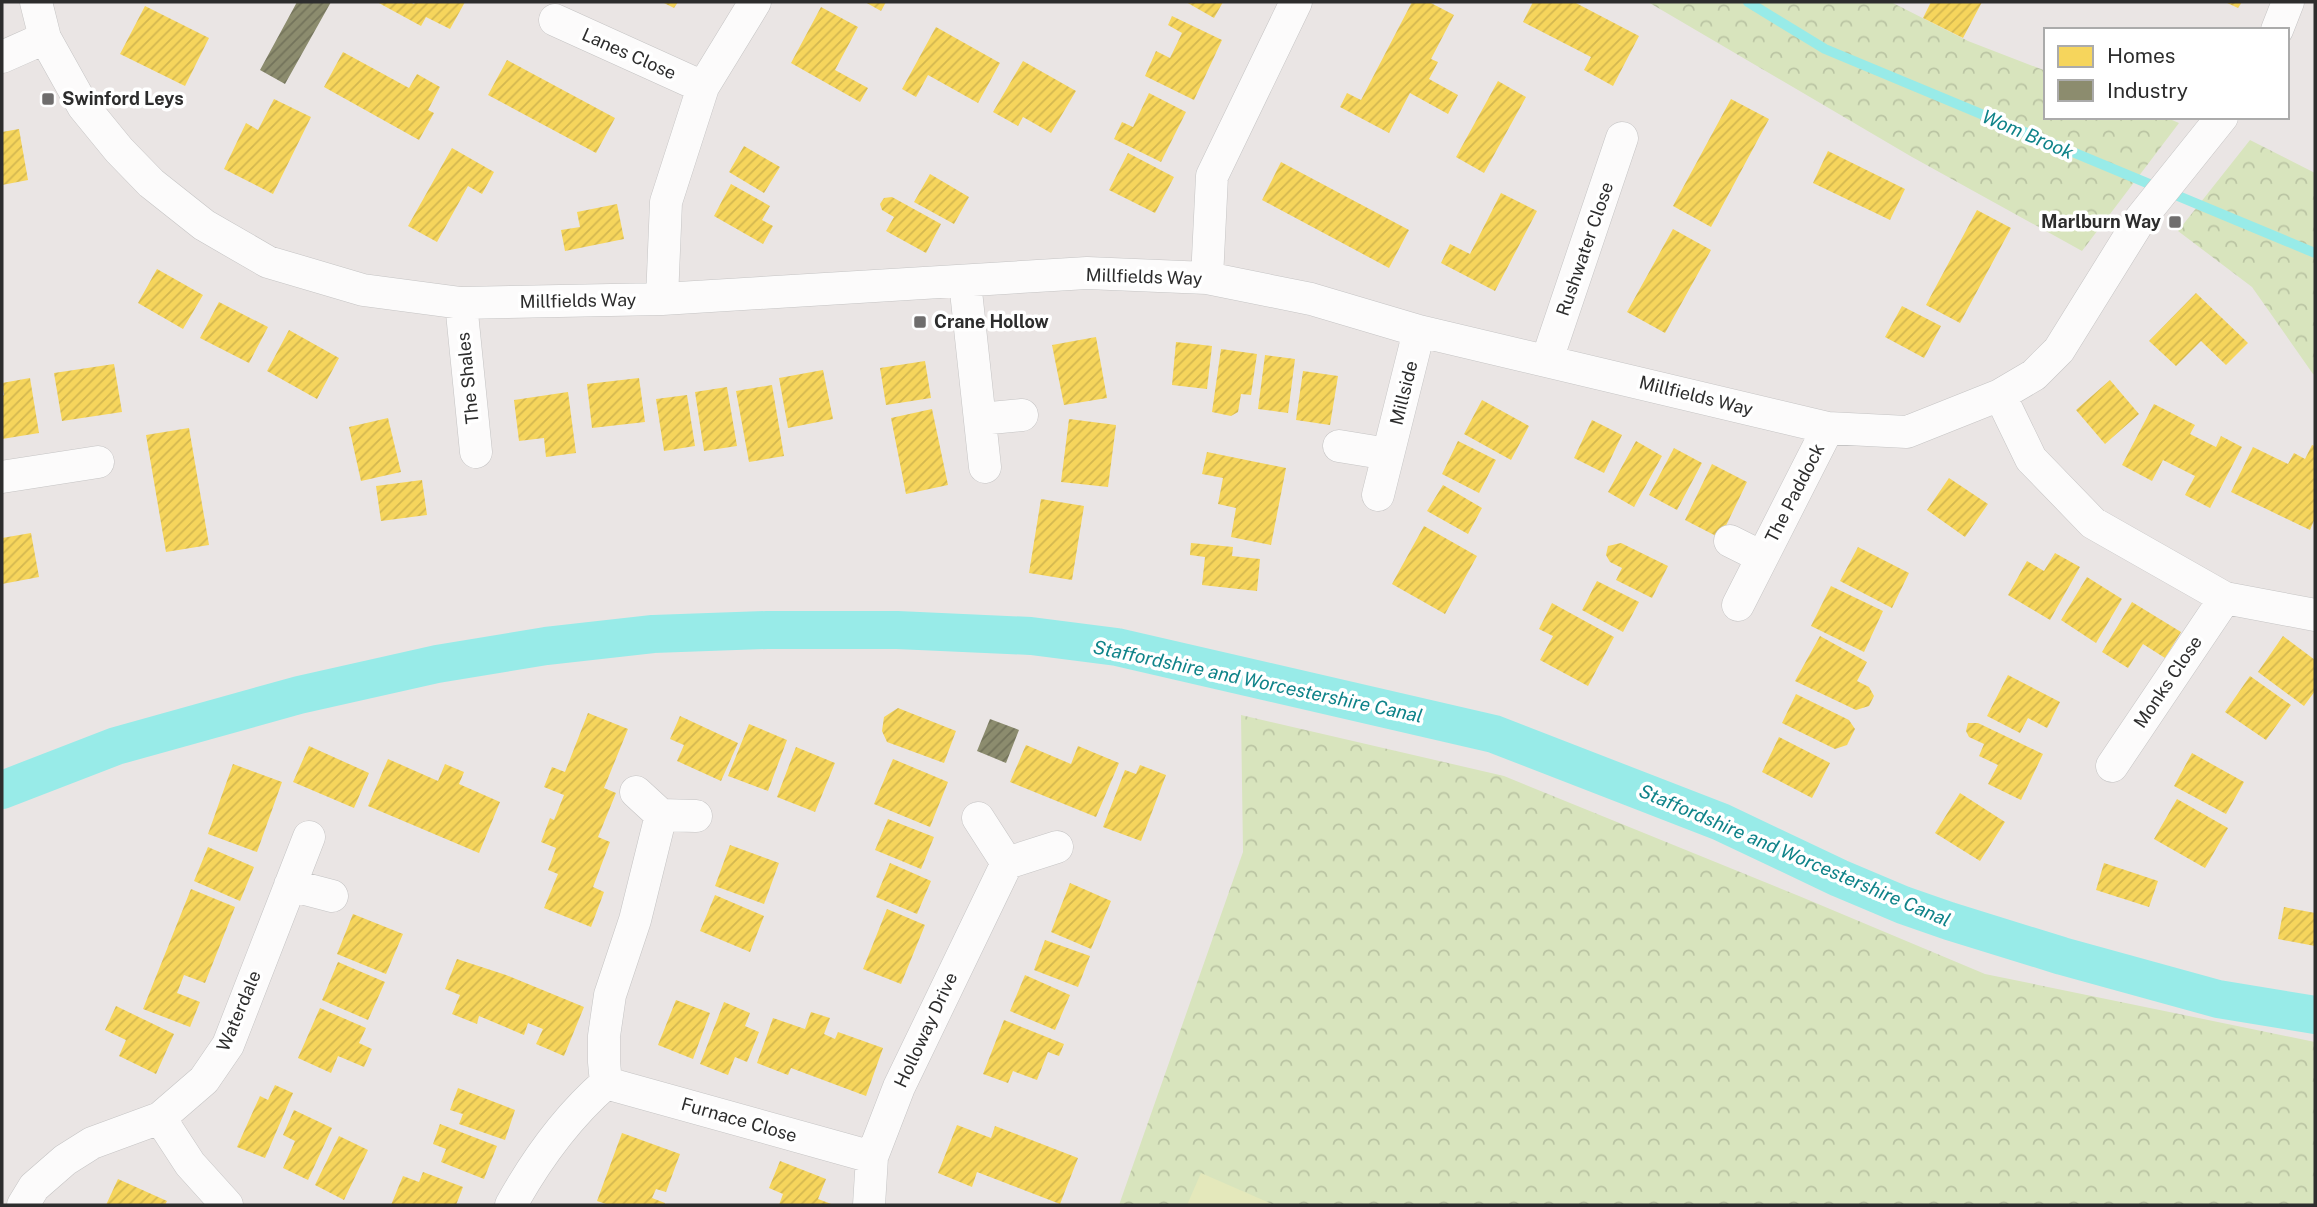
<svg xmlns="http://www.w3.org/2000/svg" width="2317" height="1207" font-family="'Public Sans',sans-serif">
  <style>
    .forest { fill: url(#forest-crowns) }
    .pitch { fill: #e4e8bb }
    .homes { fill: url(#homes-hatch) }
    .industry { fill: url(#industry-hatch) }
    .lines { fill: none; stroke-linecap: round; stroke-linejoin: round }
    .stream { stroke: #98ebe8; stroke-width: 10 }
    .canal { stroke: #98ebe8; stroke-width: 38 }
    .minor-casing { stroke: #c5c4c4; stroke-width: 33 }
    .minor { stroke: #fcfbfb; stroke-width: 32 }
    .poi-dot { fill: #6f6d6d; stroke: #fff; stroke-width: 2.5 }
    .labels { text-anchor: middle; stroke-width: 7; stroke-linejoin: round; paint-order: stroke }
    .street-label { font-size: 18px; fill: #2d2d2d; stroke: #fff }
    .poi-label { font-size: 18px; font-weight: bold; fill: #2d2d2d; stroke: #fff; text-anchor: start }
    .water-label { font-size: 19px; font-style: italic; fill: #0f8389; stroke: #fff }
  </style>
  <defs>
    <pattern id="forest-crowns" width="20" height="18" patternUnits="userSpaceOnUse" patternTransform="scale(1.75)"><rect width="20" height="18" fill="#d8e4bd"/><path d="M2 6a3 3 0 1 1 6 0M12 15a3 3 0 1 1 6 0" fill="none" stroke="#bac4a3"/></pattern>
    <pattern id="homes-hatch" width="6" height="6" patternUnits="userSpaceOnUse" patternTransform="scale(1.75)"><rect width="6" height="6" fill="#f6d55c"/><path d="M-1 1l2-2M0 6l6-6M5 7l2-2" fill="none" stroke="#d3b750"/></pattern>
    <pattern id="industry-hatch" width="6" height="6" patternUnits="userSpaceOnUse" patternTransform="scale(1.75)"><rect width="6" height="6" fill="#8c8c6e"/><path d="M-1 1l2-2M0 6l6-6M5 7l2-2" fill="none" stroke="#73735b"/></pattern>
  </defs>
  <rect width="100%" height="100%" fill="#eae5e4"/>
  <path class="forest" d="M1648,2H1891L1968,41L2046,71V117H2165L2179,123L2082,251L1912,157Z
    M2250,140L2315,173V375L2313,374L2252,287L2178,231Z
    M1241,715L1504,776L1799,896L1985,974L2315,1042V1205H1119L1243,852Z"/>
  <path class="pitch" d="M1201,1173L1274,1205H1187Z"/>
  <path class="homes" d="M377,2H410L414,4L415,2H465L450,29L426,17L421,26Z
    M662,2H678L674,8Z
    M865,2H886L881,11Z
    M1186,2H1223L1214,18Z
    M1412,2H1429L1454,15L1431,59L1438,62L1429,79L1458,95L1448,114L1410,93L1389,133L1340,107L1347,93L1361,100Z
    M1533,2H1574L1639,36L1613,86L1584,70L1591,57L1523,22Z
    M1931,2H1982L1963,38L1923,18Z
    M2225,2H2242L2238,8Z
    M145,6L209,38L185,86L120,54Z
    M821,7L858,27L835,70L868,88L860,102L791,63Z
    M1172,16L1222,40L1194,100L1145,76L1156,51L1170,58L1182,33L1168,25Z
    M936,27L1000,63L978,103L928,75L916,97L902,89Z
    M343,52L409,88L417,74L440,87L428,110L434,113L419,140L324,87Z
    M507,60L615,118L596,153L488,95Z
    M1023,61L1076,91L1051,133L1023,117L1018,126L993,112Z
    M1498,81L1526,97L1484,173L1456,157Z
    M1149,93L1186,112L1161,162L1114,139L1122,122L1133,127Z
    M274,99L311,117L273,194L224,169L246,123L258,130Z
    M1731,99L1769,119L1711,227L1673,206Z
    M19,129L28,180L2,185V132Z
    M744,146L780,167L764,193L729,172Z
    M452,148L494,172L482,194L468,186L437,242L408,226Z
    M1828,151L1905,189L1890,220L1813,183Z
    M1128,153L1174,177L1155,213L1109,190Z
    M1281,162L1409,230L1389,268L1262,200Z
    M930,174L969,197L954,224L914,202Z
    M731,184L770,206L762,220L773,226L763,244L714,216Z
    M1501,193L1537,211L1495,291L1441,263L1450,244L1470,254Z
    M892,197L941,224L926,253L886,231L894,217L882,210L880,204L884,198Z
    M617,204L624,239L565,251L561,230L580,227L577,212Z
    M1977,210L2011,228L1960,323L1926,305Z
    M1673,229L1711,250L1665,333L1627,312Z
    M157,269L203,295L183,329L138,303Z
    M2196,293L2248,343L2226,365L2201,341L2176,366L2149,341Z
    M219,302L268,327L249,363L200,338Z
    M1902,306L1941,326L1924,358L1885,337Z
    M289,330L339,358L317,399L267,371Z
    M1096,337L1107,398L1064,405L1052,345Z
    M1176,342L1212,346L1207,389L1172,385Z
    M1221,349L1257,354L1251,395L1241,394L1238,412L1231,416L1212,412Z
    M1265,355L1295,359L1288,413L1258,409Z
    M925,361L931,398L886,405L880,368Z
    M114,364L122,412L62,421L54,373Z
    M823,370L833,419L788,428L779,378Z
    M1303,371L1338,376L1330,425L1296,420Z
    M30,378L39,433L2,439V396L4,395L2,383Z
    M639,378L645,422L592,428L587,384Z
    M2110,380L2139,414L2105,444L2076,410Z
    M772,385L784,456L749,462L736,391Z
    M727,387L737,446L704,451L695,392Z
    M568,392L576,453L546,457L544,438L519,441L514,400Z
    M687,395L695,446L664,451L656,399Z
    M1482,400L1529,426L1511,460L1464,434Z
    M2154,404L2195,425L2190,434L2216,447L2221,436L2242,447L2210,508L2185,495L2195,476L2163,460L2152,481L2122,465Z
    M932,409L948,485L906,494L891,418Z
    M388,418L401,472L361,481L349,427Z
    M1069,419L1116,425L1108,487L1061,482Z
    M1592,420L1622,435L1604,473L1574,458Z
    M189,428L209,545L166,552L146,435Z
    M1458,441L1496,460L1479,493L1442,474Z
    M1636,441L1662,456L1634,507L1608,492Z
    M2312,445L2315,446V518L2310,530L2231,492L2253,447L2288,464L2294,453L2305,459Z
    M1674,448L1702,463L1677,510L1649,495Z
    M1207,452L1286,468L1271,545L1231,537L1236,508L1218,504L1223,478L1202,474Z
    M1712,464L1747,482L1720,538L1685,520Z
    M1949,478L1988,504L1965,537L1927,510Z
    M422,480L427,515L381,521L376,486Z
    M1443,485L1482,508L1468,534L1427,511Z
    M1041,499L1084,506L1072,580L1029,573Z
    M1424,526L1477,556L1445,614L1392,584Z
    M31,533L39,577L2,584V538Z
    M1191,543L1233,547L1232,556L1260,559L1257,591L1202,585L1205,557L1190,555Z
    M1621,543L1668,566L1652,598L1616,580L1622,568L1610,562L1606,555L1608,546Z
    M1858,547L1909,573L1892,608L1840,581Z
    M2055,553L2080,567L2050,620L2008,595L2027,561L2044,571Z
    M2087,577L2122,599L2096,643L2061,620Z
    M1597,581L1639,602L1623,632L1582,610Z
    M1831,586L1883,611L1864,652L1811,626Z
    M2132,602L2181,632L2165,658L2143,644L2128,668L2102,652Z
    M1552,603L1614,637L1588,686L1540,660L1553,636L1539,629Z
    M1820,636L1867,662L1857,681L1869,687L1874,696L1869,706L1856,710L1795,681Z
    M2283,636L2315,660V691L2304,706L2258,672Z
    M2008,675L2060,702L2047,728L2028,718L2020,733L1987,716Z
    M2250,676L2291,705L2266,740L2225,712Z
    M1796,694L1849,720L1855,729L1847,745L1835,749L1782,723Z
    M898,708L956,731L944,763L887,742L882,731L884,717Z
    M588,713L628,729L604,788L616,793L598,837L610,842L593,887L604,892L591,927L544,908L558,874L548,870L556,848L541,842L550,818L554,820L564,795L544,787L552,767L565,772Z
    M680,716L738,743L721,781L677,761L684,745L670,739Z
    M1968,723H1978L2043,754L2021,800L1988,784L1998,765L1979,756L1984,744L1969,737L1966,731Z
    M749,724L787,740L768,791L728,776Z
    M1779,737L1830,763L1812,798L1762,772Z
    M1026,745L1071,764L1078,746L1119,763L1096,817L1010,782Z
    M309,746L369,773L354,808L293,782Z
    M796,747L835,763L815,812L777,797Z
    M2192,753L2244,782L2226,814L2174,786Z
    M388,759L438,781L445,764L464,772L459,784L500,802L479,853L368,806Z
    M893,759L948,782L930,827L874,804Z
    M233,764L282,782L257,852L208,834Z
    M1140,765L1166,775L1141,841L1103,827L1125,770L1136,774Z
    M1960,793L2005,822L1980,861L1935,833Z
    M2177,799L2228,828L2205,868L2154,839Z
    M888,819L934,837L921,869L875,850Z
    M730,845L779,863L764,904L715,886Z
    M208,847L254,867L240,901L194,881Z
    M890,863L931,881L917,914L876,897Z
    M2104,863L2158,881L2149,907L2096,890Z
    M1070,883L1111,901L1091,949L1051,932Z
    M191,889L235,907L205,983L184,975L177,993L200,1002L190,1027L143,1009Z
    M715,895L764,916L750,952L700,931Z
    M2284,907L2315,913V946L2278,939Z
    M887,909L925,925L901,984L863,969Z
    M353,914L403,934L386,974L337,954Z
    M1045,940L1090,956L1078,987L1034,970Z
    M457,959L506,975L584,1007L564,1056L536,1044L543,1029L528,1023L524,1035L479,1016L477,1024L452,1014L460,995L445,989Z
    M338,962L385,982L368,1020L322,1000Z
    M1025,975L1070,995L1055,1030L1010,1011Z
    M676,1000L710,1013L693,1059L658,1045Z
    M724,1002L750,1013L745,1026L759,1032L747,1062L735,1057L728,1075L700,1064Z
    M116,1006L174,1034L156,1074L119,1056L126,1040L105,1030Z
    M320,1008L366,1028L359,1043L372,1049L364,1067L338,1056L331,1073L298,1058Z
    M811,1012L830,1018L824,1034L835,1039L838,1032L883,1048L866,1096L791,1068L788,1075L757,1063L773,1018L805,1029Z
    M1004,1020L1064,1044L1059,1056L1048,1052L1037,1080L1013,1071L1008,1083L983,1074Z
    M275,1085L293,1093L265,1158L237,1147L260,1096L268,1100Z
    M458,1088L515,1110L505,1140L459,1124L463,1114L450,1110Z
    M294,1110L332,1128L308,1180L283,1168L295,1141L283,1135Z
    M440,1124L497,1146L484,1179L441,1162L446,1149L433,1144Z
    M957,1125L991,1138L995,1126L1078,1158L1060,1204L977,1172L972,1187L938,1173Z
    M622,1133L680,1154L666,1192L656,1189L652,1198L665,1203L664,1205H609L597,1201Z
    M339,1136L368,1150L344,1200L315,1185Z
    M780,1161L826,1179L818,1199L834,1205H779L783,1194L769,1188Z
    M423,1172L463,1187L456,1205H391L403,1176L419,1182Z
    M118,1179L167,1201L165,1205H106Z"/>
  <path class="industry" d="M297,2H331L285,84L260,70Z
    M990,719L1019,730L1006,763L977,751Z"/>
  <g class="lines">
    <path class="stream" d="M1748,2L1825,49L2315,253"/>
    <path class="canal" d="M2,790L116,746L299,695L437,664L546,646L653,634L767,630H897L1031,636L1117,647L1494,734L1721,822L1839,878L1903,905L1949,921L2062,956L2218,999L2315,1015"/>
    <defs>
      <path id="minor" d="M36,2L45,38L83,106L119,150L151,183L204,225L268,262L363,290L461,303L662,299L1087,273L1207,278L1311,299L1419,331L1828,428L1907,432L2000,395L2034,375L2059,350L2141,218L2222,117
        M555,20L703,87
        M2277,30L2288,2
        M2,57L45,38
        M1207,278L1212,176L1296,2
        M965,282L985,467
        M662,299L666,202L703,87L755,2
        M461,303L476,452
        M1547,360L1622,138
        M2000,395L2031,459L2093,523L2225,598L2315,615
        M980,419L1022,415
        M1339,446L1388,454
        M2,477L98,462
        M1378,495L1419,331
        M1730,541L1762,557
        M1738,605L1828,428
        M2112,766L2225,598
        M636,792L661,815L696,816
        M661,815L635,920L610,995L604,1036V1062L606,1083L872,1157
        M978,818L1007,863L1057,847
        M290,885L332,896
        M160,1118L190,1164L227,1205
        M23,1205L34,1187L65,1160L92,1143L160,1118L204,1080L228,1045L309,837
        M511,1205C536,1160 567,1117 606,1083
        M869,1205L872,1157L899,1087L1007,863"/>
    </defs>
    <use href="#minor" class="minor-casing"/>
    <use href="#minor" class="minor"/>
  </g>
  <g class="poi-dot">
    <rect x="41" y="92" width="14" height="14" rx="3.5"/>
    <rect x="2168" y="215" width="14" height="14" rx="3.5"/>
    <rect x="913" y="315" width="14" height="14" rx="3.5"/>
  </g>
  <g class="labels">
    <g class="street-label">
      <text transform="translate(629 54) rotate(24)" y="6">Lanes Close</text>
      <text transform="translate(1585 249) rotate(-71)" y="6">Rushwater Close</text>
      <text transform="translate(1144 277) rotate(2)" y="6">Millfields Way</text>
      <text transform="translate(578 301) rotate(-1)" y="6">Millfields Way</text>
      <text transform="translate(468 378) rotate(-96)" y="6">The Shales</text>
      <text transform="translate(1404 393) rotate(-76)" y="6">Millside</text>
      <text transform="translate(1696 396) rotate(14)" y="6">Millfields Way</text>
      <text transform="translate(1795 493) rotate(-63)" y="6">The Paddock</text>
      <text transform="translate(2168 682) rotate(-56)" y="6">Monks Close</text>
      <text transform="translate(239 1011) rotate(-67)" y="6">Waterdale</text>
      <text transform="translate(926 1030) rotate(-65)" y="6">Holloway Drive</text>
      <text transform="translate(739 1120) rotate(16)" y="6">Furnace Close</text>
    </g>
    <g class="poi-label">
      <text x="62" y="105">Swinford Leys</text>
      <text x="2161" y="228" text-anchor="end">Marlburn Way</text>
      <text x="934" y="328">Crane Hollow</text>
    </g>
    <g class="water-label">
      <text transform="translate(2028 134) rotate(23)" y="7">Wom Brook</text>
      <text transform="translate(1258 681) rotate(12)" y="7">Staffordshire and Worcestershire Canal</text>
      <text transform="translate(1795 855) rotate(23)" y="7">Staffordshire and Worcestershire Canal</text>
    </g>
  </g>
  <rect width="2317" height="1207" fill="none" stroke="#2d2d2d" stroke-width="7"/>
  <rect x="2044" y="28" width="245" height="91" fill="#ffffff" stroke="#ababab" stroke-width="2"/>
  <rect x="2058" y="46" width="35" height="21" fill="#f6d55c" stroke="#ababab" stroke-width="2"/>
  <text x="2107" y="63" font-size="21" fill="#2d2d2d">Homes</text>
  <rect x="2058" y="80" width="35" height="21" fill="#8c8c6e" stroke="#ababab" stroke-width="2"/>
  <text x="2107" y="98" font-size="21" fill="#2d2d2d">Industry</text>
</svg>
